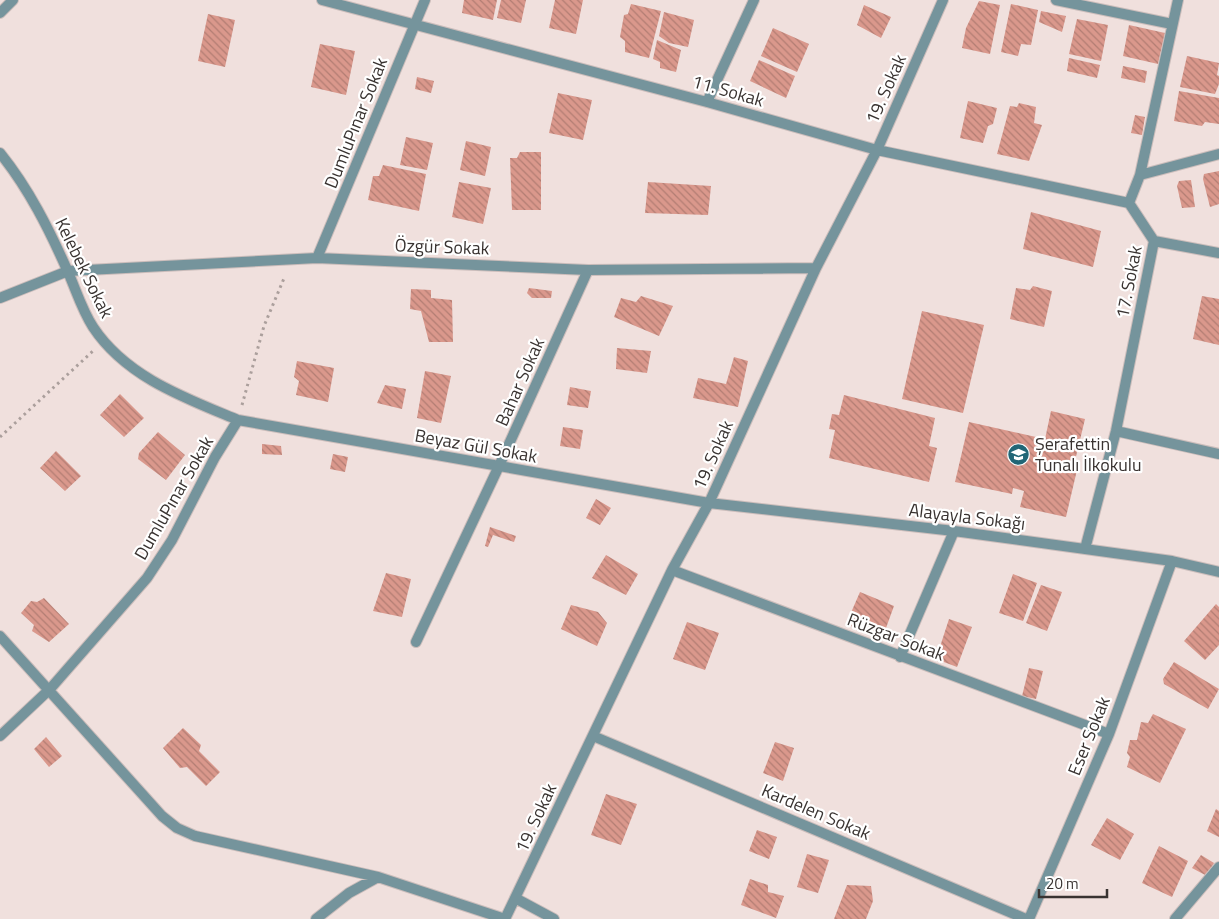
<svg xmlns="http://www.w3.org/2000/svg" width="1219" height="919" font-family="'Titillium Web',sans-serif">
  <style>
    .building { fill: url(#building-back-hatch) }
    .lines { fill: none; stroke-linecap: round; stroke-linejoin: round }
    .service-casing { stroke: #cbbdbb; stroke-width: 12 }
    .minor-casing { stroke: #cbbdbb; stroke-width: 12 }
    .path { stroke: #ab9f9c; stroke-width: 3; stroke-dasharray: 2.5 4; stroke-linecap: butt }
    .service { stroke: #75949c; stroke-width: 10 }
    .minor { stroke: #75949c; stroke-width: 10 }
    .labels { text-anchor: middle; stroke-width: 4.5; stroke-linejoin: round; paint-order: stroke }
    .street-label { font-size: 18px; fill: #393331; stroke: #fff }
    .poi-label { font-size: 18px; fill: #393331; stroke: #fff; text-anchor: start }
  </style>
  <defs>
    <pattern id="building-back-hatch" width="6" height="6" patternUnits="userSpaceOnUse" patternTransform="scale(1.25)"><rect width="6" height="6" fill="#da988c"/><path d="M-1 5l2 2M0 0l6 6M5-1l2 2" fill="none" stroke="#b27d73"/></pattern>
  </defs>
  <rect width="100%" height="100%" fill="#f0e0dd"/>
  <path class="building" d="M464,0H497L493,20L462,13Z
    M501,0H526L521,23L497,18Z
    M555,0H583L576,34L549,28Z
    M979,1L1000,5L990,54L962,48L966,28Z
    M631,4L661,11L649,58L625,52V41L620,37L624,15L628,14Z
    M1011,4L1038,10L1031,45L1021,44L1018,56L1001,52Z
    M864,5L891,17L881,38L857,25Z
    M1041,11L1066,16L1062,32L1039,22Z
    M664,12L694,20L688,47L669,43L659,36Z
    M208,14L235,20L225,67L198,61Z
    M1077,19L1108,25L1101,61L1069,54Z
    M1129,25L1165,33L1158,64L1123,56Z
    M773,28L809,44L797,72L761,56Z
    M657,40L681,50L676,72L660,68V62L653,59Z
    M320,44L355,51L346,95L311,87Z
    M1187,56L1219,63L1217,75L1219,76V84L1215,94L1180,87Z
    M1069,58L1100,65L1097,78L1067,71Z
    M759,60L795,76L786,98L750,81Z
    M1123,66L1147,71L1145,83L1121,78Z
    M417,77L434,81L431,93L415,89Z
    M1179,91L1219,98V124L1205,122L1202,126L1174,121Z
    M558,93L592,100L583,140L549,133Z
    M968,101L997,108L993,124L988,126L983,143L960,138Z
    M1019,103L1036,107L1034,123L1042,125L1029,161L997,154L1010,106L1017,107Z
    M1135,115L1145,117L1142,135L1131,133Z
    M406,137L433,143L427,170L400,165Z
    M466,141L491,147L485,176L460,170Z
    M520,152H541V210H512L510,158H517Z
    M383,165L426,174L419,211L368,200L373,176H379Z
    M1219,171V204L1210,207L1203,179L1204,174Z
    M1191,180L1195,207L1182,208L1177,186L1179,181Z
    M459,182L491,188L483,224L452,217Z
    M648,182L711,186L708,215L645,213Z
    M1031,212L1101,231L1093,267L1023,249Z
    M1033,286L1052,291L1044,327L1010,319L1016,288L1030,290Z
    M529,288L552,291L551,298H532L527,293Z
    M411,289L431,290V298L452,300L453,342H429L421,311L410,309Z
    M641,296L673,306L659,336L614,317L621,298L636,302Z
    M1202,296L1219,299V345L1193,339Z
    M922,311L984,325L963,413L902,399Z
    M617,348L651,351L647,373L616,369Z
    M734,357L748,361L738,407L693,398L698,378L726,384Z
    M297,361L334,368L328,402L296,395L299,381L294,377Z
    M425,371L451,376L441,423L417,418Z
    M385,385L406,389L402,409L377,403Z
    M570,387L591,391L588,408L567,405Z
    M120,394L144,418L124,437L100,415Z
    M844,395L935,418L929,446L937,448L929,482L829,458L835,430L829,429L832,414L839,415Z
    M1051,411L1085,419L1073,469L1077,470L1066,517L1020,507L1024,491L1013,488L1012,494L955,482L969,422L1045,439Z
    M563,427L583,430L580,449L560,446Z
    M158,432L185,455L166,480L138,459L139,453Z
    M262,444L281,446L282,455L262,454Z
    M56,451L81,476L65,491L40,468Z
    M333,454L348,457L345,472L330,469Z
    M596,499L611,508L600,525L586,518Z
    M490,527L516,536L514,542L493,535L488,547L485,546Z
    M606,555L638,574L626,595L592,578Z
    M386,573L411,579L402,617L373,611Z
    M1013,574L1037,583L1023,621L999,613Z
    M1041,585L1062,592L1047,631L1026,623Z
    M860,592L894,606L882,639L846,624Z
    M44,598L69,624L49,642L32,631L34,625L21,613L31,601L37,602Z
    M1216,604L1219,607V645L1205,660L1184,641Z
    M571,605L598,612L607,623L597,646L561,629Z
    M949,619L972,627L957,667L936,659Z
    M687,622L719,633L705,670L673,659Z
    M1174,662L1219,689L1208,709L1164,684L1163,679Z
    M1029,668L1043,671L1036,699L1022,696Z
    M1153,714L1186,729L1160,783L1127,767L1130,757L1127,753L1130,740H1137L1141,722L1148,723Z
    M183,728L201,745L199,751L220,772L206,786L187,767L180,768L163,748Z
    M46,737L62,756L49,767L34,749Z
    M775,742L794,748L783,781L763,773Z
    M606,794L637,804L621,845L591,835Z
    M1216,809L1219,811V837L1207,831Z
    M1107,818L1134,834L1120,860L1091,845Z
    M757,830L777,837L769,859L749,851Z
    M1159,846L1188,861L1172,897L1142,883Z
    M807,854L829,860L818,893L797,887Z
    M1201,855L1214,863L1207,876L1192,868Z
    M750,879L768,885V892L784,896L776,918L741,905Z
    M847,885L871,886L873,901L866,919H834Z"/>
  <g class="lines">
    <defs>
      <path id="service" d="M0,298L68,271
        M416,642L499,466"/>
      <path id="minor" d="M322,0L707,102L877,150L1129,203
        M1056,0L1172,24
        M0,13L13,0
        M707,102L754,0
        M0,153C29,189 49,229 68,272C76,290 82,310 93,327C126,377 185,398 238,420L709,503L954,531L1172,561L1219,572
        M1140,175L1219,154
        M1154,241L1219,253
        M317,258L425,0
        M68,271L317,258L588,270L816,268
        M1116,431L1219,454
        M499,466L588,270
        M1085,549L1116,431L1154,241L1129,203L1140,175L1178,0
        M672,570L1109,734
        M0,636L162,816L177,828L195,836L378,877L505,919
        M900,657L954,531
        M0,736L50,689L147,578L172,540L215,457L238,420
        M593,736L1026,919
        M515,898L554,919
        M316,919L349,893L378,877
        M505,919L672,570L709,503L816,268L877,150L943,0
        M1029,919L1109,734L1172,561
        M1175,919L1219,867"/>
    </defs>
    <use href="#service" class="service-casing"/>
    <use href="#minor" class="minor-casing"/>
    <path class="path" d="M242,405L264,326L285,276
      M0,437L93,351"/>
    <use href="#service" class="service"/>
    <use href="#minor" class="minor"/>
  </g>
  <defs>
    <symbol id="school-disc" viewBox="-11 -11 22 22"><circle r="9.5" fill="#216676" stroke="#fff"/><path d="M0-5L7-2L0 1L-7-2ZM-4 1L0 2.5L4 1V4Q0 6-4 4Z" fill="#fff"/></symbol>
  </defs>
  <g fill-rule="evenodd">
    <use href="#school-disc" x="1006" y="442" width="25" height="25"/>
  </g>
  <g class="labels">
    <g class="street-label">
      <text transform="translate(886 89) rotate(-66)" y="6">19. Sokak</text>
      <text transform="translate(728 91) rotate(16)" y="6">11. Sokak</text>
      <text transform="translate(356 123) rotate(-68)" y="6">DumluPınar Sokak</text>
      <text transform="translate(442 247) rotate(2)" y="6">Özgür Sokak</text>
      <text transform="translate(84 268) rotate(64)" y="6">Kelebek Sokak</text>
      <text transform="translate(1129 282) rotate(-79)" y="6">17. Sokak</text>
      <text transform="translate(520 382) rotate(-66)" y="6">Bahar Sokak</text>
      <text transform="translate(476 446) rotate(10)" y="6">Beyaz Gül Sokak</text>
      <text transform="translate(713 455) rotate(-66)" y="6">19. Sokak</text>
      <text transform="translate(174 498) rotate(-60)" y="6">DumluPınar Sokak</text>
      <text transform="translate(967 517) rotate(7)" y="6">Alayayla Sokağı</text>
      <text transform="translate(896 637) rotate(21)" y="6">Rüzgar Sokak</text>
      <text transform="translate(1089 736) rotate(-68)" y="6">Eser Sokak</text>
      <text transform="translate(816 812) rotate(23)" y="6">Kardelen Sokak</text>
      <text transform="translate(536 818) rotate(-65)" y="6">19. Sokak</text>
    </g>
    <g class="poi-label">
      <text x="1035" y="450">Şerafettin<tspan x="1035" dy="21">Tunalı İlkokulu</tspan></text>
    </g>
  </g>
  <path d="M1039 889v8h68v-8" fill="none" stroke="#393331" stroke-width="2.5"/>
  <text x="1046" y="889" font-size="15" fill="#393331" stroke="#ffffff" stroke-width="4" paint-order="stroke">20 m</text>
</svg>
